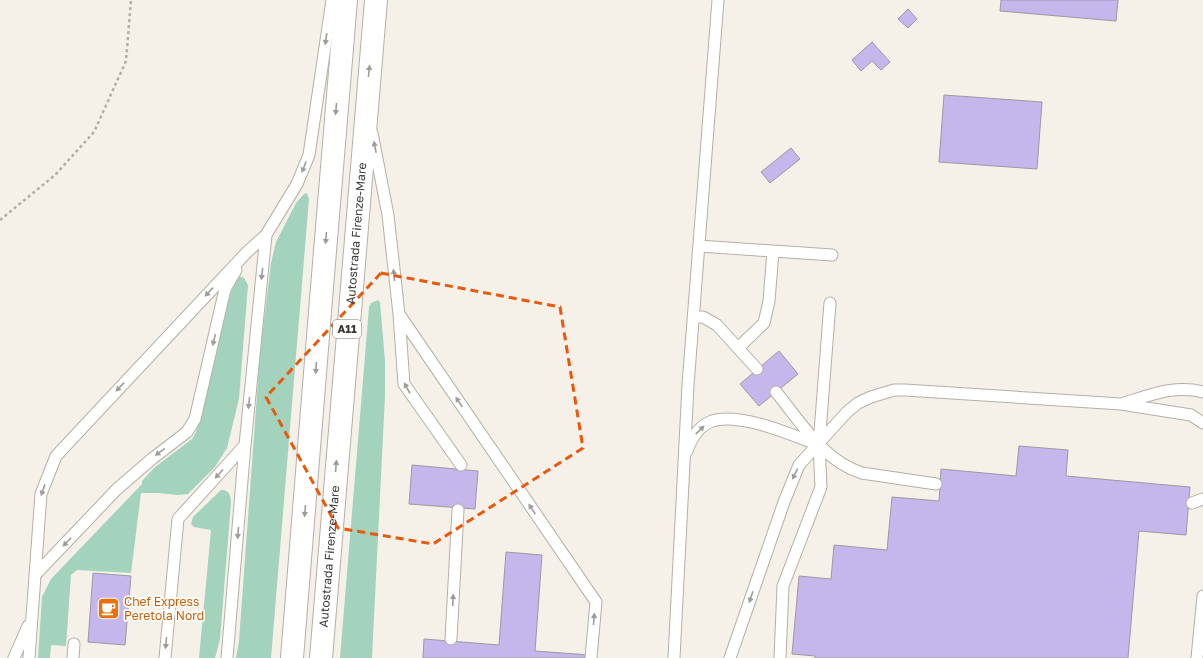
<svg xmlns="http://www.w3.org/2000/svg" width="1203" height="658" font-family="'Golos Text',sans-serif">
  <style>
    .green { fill: #a4d3bd }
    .building { fill: #c5b6ec; stroke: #9c9aa2 }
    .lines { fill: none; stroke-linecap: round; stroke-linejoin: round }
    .service-casing { stroke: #b4b0a8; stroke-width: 13 }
    .motorway-casing { stroke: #b4b0a8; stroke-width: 24 }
    .path { stroke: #b2aea8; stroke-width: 2.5; stroke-dasharray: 3 3; stroke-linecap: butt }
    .service { stroke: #fff; stroke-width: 11 }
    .motorway { stroke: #fff; stroke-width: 22 }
    .oneway { fill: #9d9c9a }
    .marked { fill: none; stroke: #e8590c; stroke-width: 3; stroke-dasharray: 8 5; stroke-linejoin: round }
    .labels { text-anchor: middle; stroke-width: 3.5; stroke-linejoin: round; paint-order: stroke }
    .shield { fill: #fffefc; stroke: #767471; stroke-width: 1 }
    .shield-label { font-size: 11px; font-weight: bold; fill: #3b3936 }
    .street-label { font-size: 12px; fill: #3b3936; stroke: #fffefc }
    .food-label { font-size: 12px; fill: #c56008; stroke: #fffefc; text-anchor: start }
  </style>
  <rect width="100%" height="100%" fill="#f5f0e8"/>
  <path class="green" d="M307,193L309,199L271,658H236L239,641L260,353L271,263L276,242L296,203L304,194Z
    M239,276L244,278L248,285L239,399L227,448L215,467L188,494L178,495L158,493H141L131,573L77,570L71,575L66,646L51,645L50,658H38L42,597L51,579L142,484V481L155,467L192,439L196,432L226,307L236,279Z
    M378,300L380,302L385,361V396L372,658H340L369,307L371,303Z
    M221,490C229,489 231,496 231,503L220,639L215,658H199L211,530L194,527L191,524L193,517Z"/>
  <path class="building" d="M1001,0H1118L1116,21L1000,11Z
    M908,9L917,19L908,28L898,19Z
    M872,42L890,62L881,70L872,61L861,71L852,60Z
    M944,95L1042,102L1037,169L939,162Z
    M791,148L800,159L770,183L761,172Z
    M779,351L798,374L759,406L740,384Z
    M1019,446L1068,450L1066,476L1190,487L1186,535L1139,531L1128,658H815V656L792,654L799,576L831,579L834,545L887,550L892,497L939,501L941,469L1016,476Z
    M412,465L478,471L475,509L409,504Z
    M506,552L542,555L535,651L590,655L589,658H423L424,639L499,645Z
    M93,573L131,576L125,645L88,642Z"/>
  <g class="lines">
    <defs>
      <path id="service" d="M372,133L388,215L399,314L404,384L461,465
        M699,246L832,255
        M399,314L596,602L591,658
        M694,317H703L717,325L757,369
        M738,348L764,323L769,301L773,251
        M776,392C801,422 823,461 862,473L936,484
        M1203,392C1175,384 1148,396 1121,404L1191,415L1203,423
        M687,451C691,439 699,426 712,421C740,412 792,435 819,445
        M1192,503L1203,499
        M35,575L117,489L153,458L187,432L195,419L225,289L236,270
        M451,639L458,510
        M14,658L28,626
        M29,658L41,494L56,456L247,252L266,235L297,184L309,155L332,0
        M73,658L74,644
        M165,658L178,519L245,445
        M227,658L245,445L266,235
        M674,658L688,385L718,0
        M730,658L784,502L799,465L847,412L858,403L871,397L894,390H905L1121,404
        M780,658L783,586L821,487L819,445L830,303
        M1197,658L1203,596"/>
      <g id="motorway">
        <path d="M292,658C311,439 326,219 346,0"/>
        <path id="s1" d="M321,658L376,0"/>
      </g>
    </defs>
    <use href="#service" class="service-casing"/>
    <use href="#motorway" class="motorway-casing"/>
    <path class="path" d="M0,220L55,175L94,132L126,61L131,0"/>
    <use href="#service" class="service"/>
    <use href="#motorway" class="motorway"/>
  </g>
  <defs><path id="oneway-solid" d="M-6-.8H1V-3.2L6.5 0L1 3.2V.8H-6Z"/></defs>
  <g class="oneway">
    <use href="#oneway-solid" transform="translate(326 39) rotate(98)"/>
    <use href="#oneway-solid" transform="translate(369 71) rotate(-84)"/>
    <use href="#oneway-solid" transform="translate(336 109) rotate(95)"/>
    <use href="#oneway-solid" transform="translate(375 147) rotate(-101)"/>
    <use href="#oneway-solid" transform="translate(304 167) rotate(111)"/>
    <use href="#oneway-solid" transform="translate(326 238) rotate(94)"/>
    <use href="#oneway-solid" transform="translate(262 274) rotate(96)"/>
    <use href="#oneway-solid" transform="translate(394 275) rotate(-96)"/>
    <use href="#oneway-solid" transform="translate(209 292) rotate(133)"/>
    <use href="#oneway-solid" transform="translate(214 340) rotate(103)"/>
    <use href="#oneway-solid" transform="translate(316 368) rotate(94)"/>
    <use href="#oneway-solid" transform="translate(120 387) rotate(133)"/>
    <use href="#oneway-solid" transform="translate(407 388) rotate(-119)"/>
    <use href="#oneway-solid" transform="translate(459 402) rotate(-124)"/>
    <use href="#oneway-solid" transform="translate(249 403) rotate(96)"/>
    <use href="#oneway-solid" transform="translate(700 430) rotate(-44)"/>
    <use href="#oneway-solid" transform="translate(160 452) rotate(144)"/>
    <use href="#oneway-solid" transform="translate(336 466) rotate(-85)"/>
    <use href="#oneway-solid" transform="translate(219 474) rotate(132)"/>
    <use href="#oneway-solid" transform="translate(795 474) rotate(116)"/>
    <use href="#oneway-solid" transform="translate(43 490) rotate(109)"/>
    <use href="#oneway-solid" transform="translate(532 509) rotate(-124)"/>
    <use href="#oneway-solid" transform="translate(305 511) rotate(95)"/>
    <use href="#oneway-solid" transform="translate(238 533) rotate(95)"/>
    <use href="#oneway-solid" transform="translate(67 542) rotate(134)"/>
    <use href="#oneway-solid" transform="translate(751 597) rotate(109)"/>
    <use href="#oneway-solid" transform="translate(453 600) rotate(-87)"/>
    <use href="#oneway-solid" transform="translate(594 619) rotate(-85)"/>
    <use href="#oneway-solid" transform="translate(166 643) rotate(95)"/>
  </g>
  <path class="marked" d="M381,273L560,307L583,448L433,544L338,528L266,397Z"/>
  <defs>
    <symbol id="cafe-square" viewBox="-11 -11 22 22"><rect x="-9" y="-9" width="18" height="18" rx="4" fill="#e8710a" stroke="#fffefc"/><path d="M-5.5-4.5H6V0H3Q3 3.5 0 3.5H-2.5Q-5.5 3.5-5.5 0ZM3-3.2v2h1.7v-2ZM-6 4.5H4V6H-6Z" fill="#fff"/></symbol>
  </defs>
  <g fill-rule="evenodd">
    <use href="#cafe-square" x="96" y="596" width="25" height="25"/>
  </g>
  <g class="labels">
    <rect class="shield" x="333" y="320" width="28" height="18" rx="3"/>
    <g class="shield-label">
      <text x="347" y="333">A11</text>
    </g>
    <g class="street-label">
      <text dy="4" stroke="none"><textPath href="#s1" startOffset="426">Autostrada Firenze-Mare</textPath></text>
      <text dy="4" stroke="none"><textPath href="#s1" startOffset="102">Autostrada Firenze-Mare</textPath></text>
    </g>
    <g class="food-label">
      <text x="124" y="606">Chef Express<tspan x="124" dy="14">Peretola Nord</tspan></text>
    </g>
  </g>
</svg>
